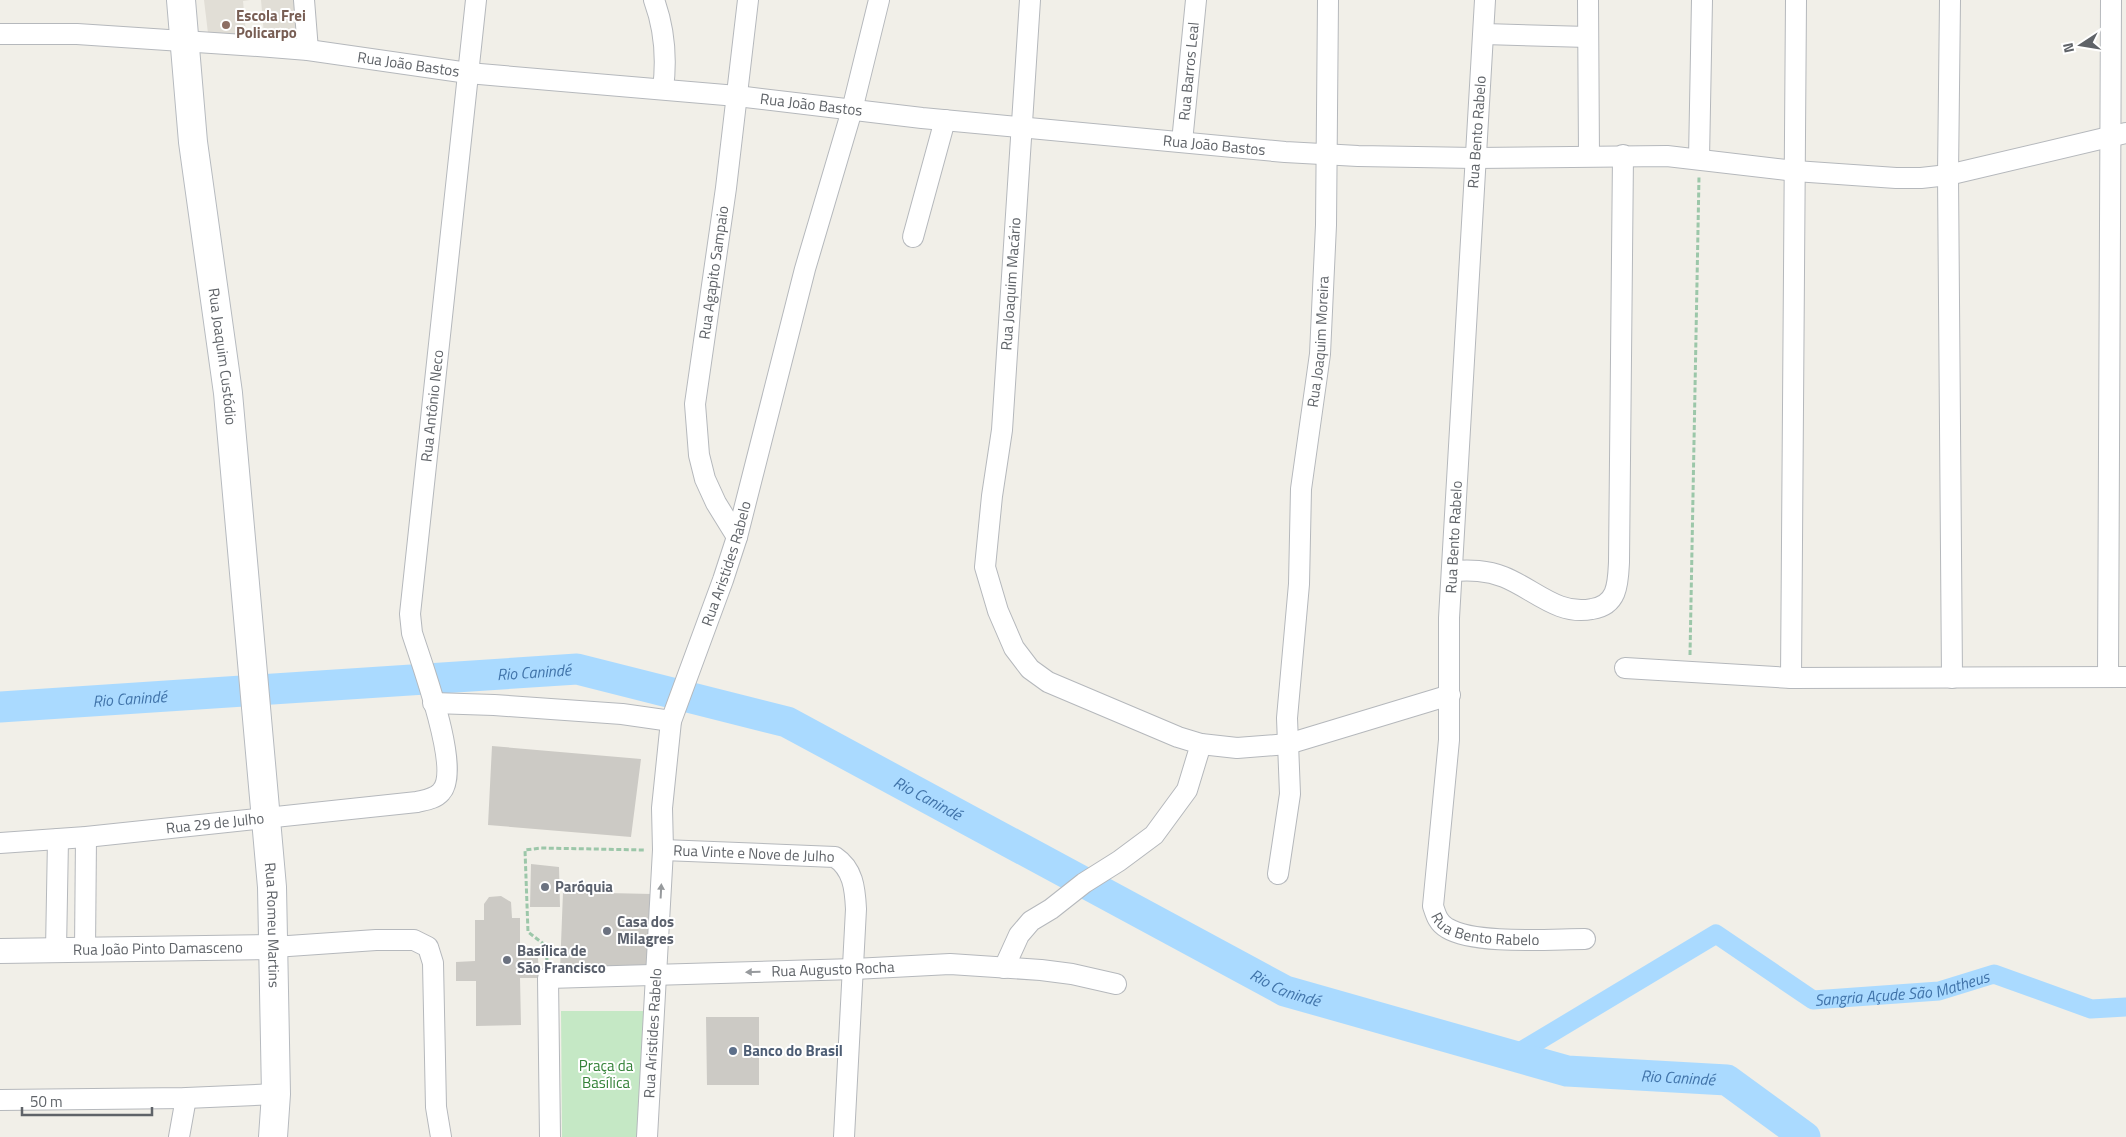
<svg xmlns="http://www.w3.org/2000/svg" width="2126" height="1137" font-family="'Titillium Web',sans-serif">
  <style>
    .education { fill: #e1ded6 }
    .green { fill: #c5e8c5 }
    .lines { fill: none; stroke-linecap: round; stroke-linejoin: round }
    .canal { stroke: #aadaff; stroke-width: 19 }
    .river { stroke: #aadaff; stroke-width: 31 }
    .building { fill: #cccac5 }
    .minor-casing { stroke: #b5b8bc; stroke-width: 22 }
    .tertiary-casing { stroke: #b5b8bc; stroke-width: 26 }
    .secondary-casing { stroke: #b6babf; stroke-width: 30 }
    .path { stroke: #9cc7a9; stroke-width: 3; stroke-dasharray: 5 2.5; stroke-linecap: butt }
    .minor { stroke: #fff; stroke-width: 20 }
    .tertiary { stroke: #fff; stroke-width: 24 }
    .secondary { stroke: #fff; stroke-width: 28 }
    .oneway { fill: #979a9d }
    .education-dot { fill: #8d6e63; stroke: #fff; stroke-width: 2 }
    .worship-dot { fill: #6b7280; stroke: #fff; stroke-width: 2 }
    .service-dot { fill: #5c6f8a; stroke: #fff; stroke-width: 2 }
    .labels { text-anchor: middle; stroke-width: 4; stroke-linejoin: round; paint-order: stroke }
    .education-label { font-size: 15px; font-weight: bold; fill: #785e54; stroke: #fff; text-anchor: start }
    .street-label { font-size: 15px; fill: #5f6368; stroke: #fff }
    .worship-label { font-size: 15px; font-weight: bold; fill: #5b616d; stroke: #fff; text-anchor: start }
    .service-label { font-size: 15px; font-weight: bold; fill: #4e5e75; stroke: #fff; text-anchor: start }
    .park-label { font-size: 15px; fill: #348238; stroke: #fff }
    .water-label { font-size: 16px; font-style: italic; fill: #4174aa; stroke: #fff }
  </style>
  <rect width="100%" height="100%" fill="#f1efe8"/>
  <path class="education" d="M204,0H250L243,1L248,54L210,50Z
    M261,0H296L300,54L266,57Z"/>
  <path class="green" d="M561,1011H650L651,1137H562Z"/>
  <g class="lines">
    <path class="canal" id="s1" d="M1513,1056L1716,934L1813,1000L1939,991L1994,974L2091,1009L2126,1007"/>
    <path class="river" id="s2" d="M0,707L577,669L787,722L1285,991L1567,1071L1727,1080L1805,1137"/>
  </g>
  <path class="building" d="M492,746L641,759L631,837L488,825Z
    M531,864L559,867L560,907H530Z
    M563,892L652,894L653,967L560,970Z
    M501,896L511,902L512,918H520V958H538L539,978H520L521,1025L476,1026V981H456V962L475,961V920H484V904L489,897Z
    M706,1017H759V1085H707Z"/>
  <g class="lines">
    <defs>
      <g id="minor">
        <path d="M304,0L308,50"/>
        <path d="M654,0C665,30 667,58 663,89"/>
        <path d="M1030,0L1002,430L992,496L985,567L998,611L1014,648L1030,669L1048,682L1178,737L1201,744L1237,748L1288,744L1450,695"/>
        <path id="s3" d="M1485,0L1449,618V740L1433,906C1436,915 1438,923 1447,928C1475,945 1551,939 1585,939"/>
        <path d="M1588,0L1589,156"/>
        <path d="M1950,0L1948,175L1952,678"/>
        <path id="s4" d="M0,34H77L258,46L308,50L468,73L737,96L922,118L1285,152L1358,156L1475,158L1667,156L1795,171L1896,178H1921L1948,175L2126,133"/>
        <path d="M1484,34L1588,37"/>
        <path id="s5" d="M1182,142L1196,0"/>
        <path d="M1699,159L1702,0"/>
        <path d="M913,237L945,120"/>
        <path id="s6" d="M737,537L716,503L705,479L699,455L695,404L726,188L748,0"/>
        <path d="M1452,571C1471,570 1486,570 1504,577C1534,589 1558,616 1592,609C1618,605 1618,583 1619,562L1623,155"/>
        <path d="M1625,668L1791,678L2126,677"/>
        <path d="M2108,677L2111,0"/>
        <path d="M1791,678L1796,0"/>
        <path d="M433,703L494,705L622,714L671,721"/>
        <path id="s7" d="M0,843L86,837L417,802C425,800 435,799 441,792C462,770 421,662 412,633L410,614L476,0"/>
        <path id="s8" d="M663,850L835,857C853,869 855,888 856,909L844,1137"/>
        <path id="s9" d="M1278,874L1290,794L1287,718L1299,584L1301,489L1320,354L1326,225L1328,0"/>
        <path d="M274,947L376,940H414L428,947L433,963L436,1107L441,1137"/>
        <path d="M56,950L58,839"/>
        <path d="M85,950L86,837"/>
        <path d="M1004,968L1019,935L1031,921L1051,909L1084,883L1119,861L1154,835L1187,790L1201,744"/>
        <path d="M0,1100L186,1098L276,1094"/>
        <path d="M179,1137L186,1098"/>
        <path id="s10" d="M550,1137L548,978L854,969L950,964L1041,970L1072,974L1116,984"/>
        <path id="s11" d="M647,1137L663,850L662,808L671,721L723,580L737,537L805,269L852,110L879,0"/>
      </g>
      <g id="tertiary">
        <path id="s12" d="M0,951L274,947"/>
      </g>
      <g id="secondary">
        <path id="s13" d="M181,0L193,142L228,393L272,887L276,1094L273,1137"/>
      </g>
    </defs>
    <use href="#minor" class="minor-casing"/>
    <use href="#tertiary" class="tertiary-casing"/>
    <use href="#secondary" class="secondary-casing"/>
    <path class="path" d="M1690,655L1699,176
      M547,960L545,945L528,932L525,850L541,848L645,850"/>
    <use href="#minor" class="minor"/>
    <use href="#tertiary" class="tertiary"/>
    <use href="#secondary" class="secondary"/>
  </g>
  <defs><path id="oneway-solid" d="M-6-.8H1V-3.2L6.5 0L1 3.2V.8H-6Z" transform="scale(1.25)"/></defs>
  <g class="oneway">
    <use href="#oneway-solid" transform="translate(661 891) rotate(-87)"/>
    <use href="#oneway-solid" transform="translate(753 972) rotate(179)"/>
  </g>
  <circle class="education-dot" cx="226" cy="25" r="5"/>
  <g class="worship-dot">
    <circle cx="545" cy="887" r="5"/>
    <circle cx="607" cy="931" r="5"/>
    <circle cx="507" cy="960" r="5"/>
  </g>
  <circle class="service-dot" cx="733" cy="1051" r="5"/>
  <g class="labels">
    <g class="education-label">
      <text x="236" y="21">Escola Frei<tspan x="236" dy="17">Policarpo</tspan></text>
    </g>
    <g class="street-label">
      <text dy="5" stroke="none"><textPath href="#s4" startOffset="410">Rua João Bastos</textPath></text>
      <text dy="5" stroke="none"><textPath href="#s5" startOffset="71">Rua Barros Leal</textPath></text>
      <text dy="5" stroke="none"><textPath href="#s4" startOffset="815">Rua João Bastos</textPath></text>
      <text transform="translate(1477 132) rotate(-86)" y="5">Rua Bento Rabelo</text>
      <text dy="5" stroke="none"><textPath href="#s4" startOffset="1220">Rua João Bastos</textPath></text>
      <text dy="5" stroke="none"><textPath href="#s6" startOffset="275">Rua Agapito Sampaio</textPath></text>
      <text transform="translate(1011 284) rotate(-86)" y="5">Rua Joaquim Macário</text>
      <text dy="5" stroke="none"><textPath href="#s9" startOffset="535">Rua Joaquim Moreira</textPath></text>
      <text dy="5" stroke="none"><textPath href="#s13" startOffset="359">Rua Joaquim Custódio</textPath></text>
      <text dy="5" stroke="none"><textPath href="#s7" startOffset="839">Rua Antônio Neco</textPath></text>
      <text transform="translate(1454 537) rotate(-87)" y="5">Rua Bento Rabelo</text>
      <text dy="5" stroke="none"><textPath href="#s11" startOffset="584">Rua Aristides Rabelo</textPath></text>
      <text dy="5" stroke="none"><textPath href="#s7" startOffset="216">Rua 29 de Julho</textPath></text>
      <text dy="5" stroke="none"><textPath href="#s8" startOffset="91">Rua Vinte e Nove de Julho</textPath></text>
      <text dy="5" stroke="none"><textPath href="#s3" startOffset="972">Rua Bento Rabelo</textPath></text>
      <text dy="5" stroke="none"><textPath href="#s13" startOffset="930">Rua Romeu Martins</textPath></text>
      <text dy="5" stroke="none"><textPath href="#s12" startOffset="158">Rua João Pinto Damasceno</textPath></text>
      <text dy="5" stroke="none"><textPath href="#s10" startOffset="444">Rua Augusto Rocha</textPath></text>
      <text dy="5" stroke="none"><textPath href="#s11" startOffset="104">Rua Aristides Rabelo</textPath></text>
    </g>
    <g class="worship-label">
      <text x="555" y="892">Paróquia</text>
      <text x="617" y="927">Casa dos<tspan x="617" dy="17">Milagres</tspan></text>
      <text x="517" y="956">Basílica de<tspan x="517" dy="17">São Francisco</tspan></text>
    </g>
    <g class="service-label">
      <text x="743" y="1056">Banco do Brasil</text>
    </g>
    <g class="park-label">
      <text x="606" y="1071">Praça da<tspan x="606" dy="17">Basílica</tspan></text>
    </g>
    <g class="water-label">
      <text dy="6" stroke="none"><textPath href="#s2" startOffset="535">Rio Canindé</textPath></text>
      <text dy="6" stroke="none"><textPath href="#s2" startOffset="130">Rio Canindé</textPath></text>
      <text dy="6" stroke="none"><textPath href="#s2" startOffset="955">Rio Canindé</textPath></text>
      <text dy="6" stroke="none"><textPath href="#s1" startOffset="444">Sangria Açude São Matheus</textPath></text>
      <text dy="6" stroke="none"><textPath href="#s2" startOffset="1360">Rio Canindé</textPath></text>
      <text dy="6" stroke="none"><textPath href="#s2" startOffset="1765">Rio Canindé</textPath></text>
    </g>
  </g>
  <g transform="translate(2081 45) rotate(258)" stroke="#ffffff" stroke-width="4" paint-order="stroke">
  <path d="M0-4L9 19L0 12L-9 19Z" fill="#5f6368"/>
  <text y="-8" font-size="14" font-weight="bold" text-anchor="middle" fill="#5f6368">N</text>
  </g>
  <path d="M22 1107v8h130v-8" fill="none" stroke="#5f6368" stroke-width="2.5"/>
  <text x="30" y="1107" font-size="15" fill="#5f6368" stroke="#ffffff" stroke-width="4" paint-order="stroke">50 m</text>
</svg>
